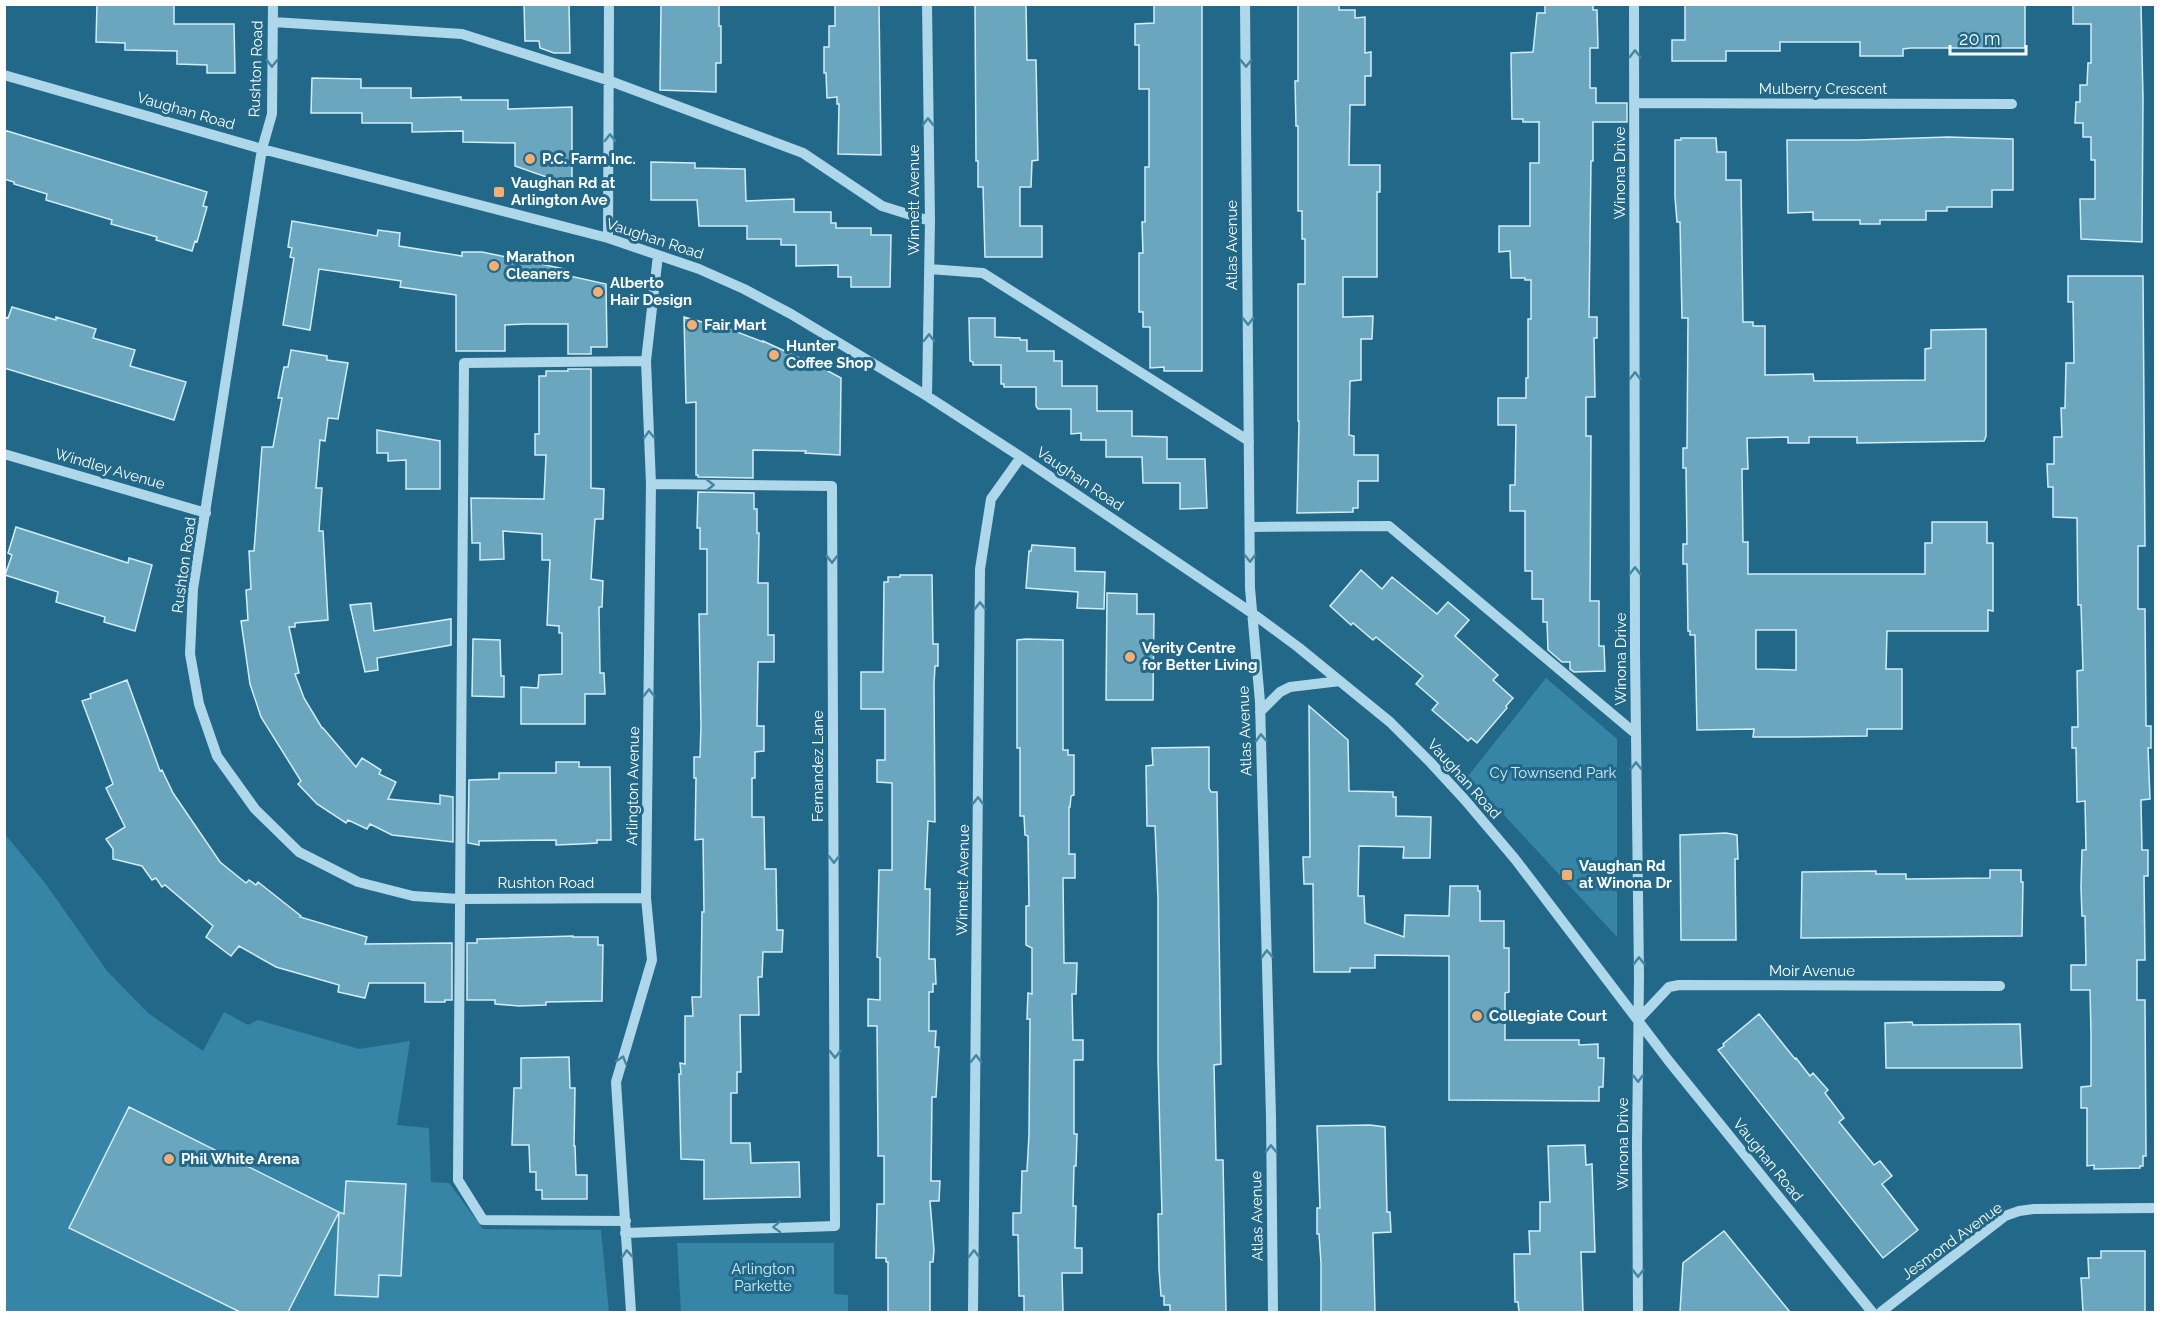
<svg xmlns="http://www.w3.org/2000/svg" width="2160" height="1317" font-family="Raleway,sans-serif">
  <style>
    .green { fill: #3685a6 }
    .building { fill: #6ba6bf; stroke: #d2edf8; stroke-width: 1.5; fill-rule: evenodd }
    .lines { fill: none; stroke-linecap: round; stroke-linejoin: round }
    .minor { stroke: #aed8ea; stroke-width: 10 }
    .oneway { stroke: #4585a1 }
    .poi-dot { fill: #f6ad70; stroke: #226989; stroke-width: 2 }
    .labels { text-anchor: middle; stroke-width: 6; stroke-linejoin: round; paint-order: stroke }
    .street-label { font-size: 15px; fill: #fff; stroke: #226989 }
    .poi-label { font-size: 15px; font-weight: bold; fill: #fff; stroke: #226989; text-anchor: start }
    .park-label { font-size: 15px; fill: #d2edf8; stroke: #226989 }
  </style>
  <rect width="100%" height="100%" fill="#226989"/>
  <path class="green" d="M1546,678L1617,739V937L1468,776Z
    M4,833L45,883L107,971L148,1013L203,1051L224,1012L248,1025L258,1020L359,1049L410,1041L397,1125L429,1128L431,1182L449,1183L483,1229L601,1230L609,1312H5Z
    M677,1243H834V1294L848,1295V1312H681Z"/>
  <path class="building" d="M97,4H174V24H234L235,73H207V65L177,64V51L125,50V43L96,42Z
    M524,4H569L570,53H554L540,48L539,41H525Z
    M661,4H719V26H721V63H716V92L660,90Z
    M835,4H879L881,155L838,154L839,104H837V97L827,98L826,73H824V47H829V26H835Z
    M975,4H1026L1027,60H1036L1038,160L1032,161L1031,187H1020V226H1042V257H985L983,187H978V161H976Z
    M1154,4H1202V371H1164V367L1150,368V327H1143V312H1139V253H1143L1142,222H1145V167H1149V89H1139V45H1135V24L1154,23Z
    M1298,4H1339V10H1355V18L1365,17V53L1371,52V76H1365V105H1350L1349,165H1380V192H1377V277H1343V317L1373,316L1372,339H1361V380L1350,381L1349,435L1354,436V455H1378V481H1358V508H1353V512L1297,513L1299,421H1298V284H1305V239H1302V211H1298V126H1296L1295,81H1298Z
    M1545,4H1593V10H1597L1598,48H1590V88H1596V103H1627V122H1593V161H1591L1589,317H1597V338H1594L1595,397H1586V436H1591L1590,601H1599V646H1604L1605,671L1574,672L1570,669V662H1562L1548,650L1547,622H1543V599H1532V571H1525V511H1510V485H1515L1516,425H1498V398H1526V378H1528V319H1531V280H1525V278H1511L1510,251L1499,252V226H1530V163H1539V122H1523V119H1512L1511,53L1533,52L1537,13H1545Z
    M1685,4H2025V48H1911L1903,49V56H1860V42H1780V51H1726V61H1672V40H1685Z
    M2073,4H2141L2143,99L2142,242L2081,239L2080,199H2095V160H2091V137H2083V123H2075L2076,102H2080V85H2087L2088,63H2091V24H2073Z
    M312,78L361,79V88H411V98L461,97V100H508V109L572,107V186L515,166V143L463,142V131L412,132V123H362V113H311Z
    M4,130L207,192L203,206L207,207L197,242L195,241L192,251L156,240L157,237L111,224L112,220L46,200L47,194L14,184V182L4,179Z
    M1948,137L2013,139V190H1992V207H1947V211H1926V220H1880V224H1860V220H1813V212L1788,213L1787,140H1858Z
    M1681,138H1716L1717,152H1726V180H1741L1743,322H1753V326H1765V375L1813,374L1814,381L1925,380V349L1931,348V330L1986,329V436L1984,441L1857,443V437H1809V443H1788V437L1747,438L1748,469H1742L1743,542H1748V574H1925V543H1932V522H1987V543H1993V611L1988,610V631H1887L1886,669H1902V729H1867V736L1793,737H1753L1754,729L1697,730L1695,635H1690V631H1688L1687,564H1683V544H1687L1686,468H1683V448H1687L1688,318H1682L1680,222H1677L1675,197V140H1681ZM1756,630H1796V670L1756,669Z
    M651,162L695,163V168L745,169L746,201L794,199V212H831V223H836V228H871V235H891L890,287H851V277H838V265L796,266V245H781V239H747V226H699L697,200H651Z
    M292,221L377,236L378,230L400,233L399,246L462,256V252H482L565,269V275L606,284L607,347H591V354H568V324H526L505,325V351H456V295L400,287L401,281L319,269L310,330L283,325L294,258L290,257L292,248L288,247Z
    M2068,276H2143L2145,546H2138V609H2145L2146,726H2151V748H2148L2150,799L2141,800L2142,850H2148V876H2144L2145,960H2137V1000H2145L2146,1156H2143V1166H2140V1168L2094,1169V1165L2087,1166V1108H2081V1087L2091,1086V1033L2090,990H2071V965H2086L2085,916H2082L2081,887L2082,850H2086L2085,801L2077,802L2076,748H2072V727H2078L2077,671L2083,670L2081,605H2078L2077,518L2053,517V487H2048L2047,464H2054V437H2062L2061,408H2065L2066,363H2074L2073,302H2068Z
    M12,307L56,320V317L96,329L93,338L135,350L130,366L186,382L174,420L4,368V317L8,318Z
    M684,317L706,323V320L763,342V341L804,360V358L841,378L840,455L805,453L806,451L753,450V478L698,477V475H696V402L686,403Z
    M969,318H995V337L1020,338V340H1027V351H1054V361H1062V386H1097V411H1132V436L1167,437V459H1205L1207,508L1180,509V483H1143L1142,457H1106V440H1081V433L1071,434V409H1038L1036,406V387H1004V384H1001V365H973V362L970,361Z
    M291,350L327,356V360L348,363L338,419L328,418L325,441L320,440L316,488H322L319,531H323L328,620L295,623V627H289L299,673L295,674L304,698L322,728H323L356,767L362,758L381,770L379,774L396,782L388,799L440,804V795L453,797V842L392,835L370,824L367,829L348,820L346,823L317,804L298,784L301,781L261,717L250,684L241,621L248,620L246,590L251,589L249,551H254L262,447H273L282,398H278L284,367H288Z
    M568,369H591V488L604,489L603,519H595L591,579L603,581L602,607H599L600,673H604L605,694H585V724H521V687L538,688L539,675L562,674V633H559V626L547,625L550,560H542V534L503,531L504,559L480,560V543H472L471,498L544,499L546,455H535V434H539V376H546V371H568Z
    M377,430L440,441V489H406V460L388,461V453H377Z
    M698,492L754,493V509H757V533H759L758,583H768V635H774V662H758L757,726H764V751L755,752V778H752V817H764L765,869H776L777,930H783L782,952H763L762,977H758L759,1015H740L741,1072H737V1093H731V1143H750L751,1163L799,1162L800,1197L704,1199V1160L681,1159L679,1074H681L680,1063L685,1064V1016H693L692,997H701L702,912H704L703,839L695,840L696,778H694V757H700L701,726L699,614H707V549H700V528H697Z
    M16,527L128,563L129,558L152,565L135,631L104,622L105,617L56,602L58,592L5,575L12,555L8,553Z
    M1032,545L1075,548V571L1105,572L1104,609L1077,608L1078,592L1026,588L1029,551H1031Z
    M1361,570L1382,589L1392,577L1437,614L1448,602L1469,620L1455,636L1498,675L1493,680L1513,698L1506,706L1507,708L1477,743L1471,738L1468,741L1432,710L1438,703L1416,684L1423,676L1376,637L1373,640L1353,623L1351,625L1330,606Z
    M900,575H932L933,644H938V666H935L934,684L935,822L928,821L925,889H930L929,959H935L936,984H933V992H929V1031H936L935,1047H939L936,1097H932L931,1181H940L939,1201H930L934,1250L933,1262H930V1312H888V1262H886V1258H876L877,1204H884V1156H878V1142L877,1026H868V999L880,1000V958L877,957L879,870H892V783L877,782V760H885V709H861V672H883L884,582H888V577H900Z
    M1107,593L1137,594V614H1154L1153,700H1106Z
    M371,603L374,631L451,619V645L377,658L378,670L365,672L350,605Z
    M473,639L500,640L501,676H504V697L472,696Z
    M1026,639L1063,640V750H1068V755H1074V795L1071,796L1070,807H1069V854H1075V878H1063L1064,963H1077L1076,994H1072L1073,1040H1083V1060H1074V1134H1077L1076,1166H1074L1073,1206H1076L1075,1248H1082V1273H1062L1063,1312H1024V1296H1019L1018,1235H1013V1213H1021L1022,1171H1027L1029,1134L1030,1019H1027L1028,993L1032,994V948L1026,945V906H1029L1028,836L1025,835L1024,816H1020V748H1017V640Z
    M127,680L160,771L162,770L173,793L220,862L246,883L249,880L256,885L258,882L301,916L300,917L367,937L365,944L452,943V1000H445V1002H425V983H369L365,998L338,992L339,985L276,967L239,946L231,956L206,937L213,926L165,885L162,887L156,878L152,880L142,866L113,859V849L106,839L125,827L106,788L113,784L82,701L91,698L90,694Z
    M1309,706L1348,740L1349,791L1393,792V797H1396V816L1431,817L1430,858H1403L1404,847L1359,846L1358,896H1364L1365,923L1404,937L1405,915L1449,916L1450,886H1478V891H1480V921H1504V948H1509V992L1505,993V1040H1579V1045L1598,1044V1058H1604L1603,1087H1599V1101L1449,1100V956L1375,955V968H1350V972H1314L1313,884H1304L1303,857H1310Z
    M1209,747V788L1211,792H1217L1221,1064L1214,1065L1216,1160H1223L1226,1312H1170V1305H1164V1296H1161L1159,1269L1158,1214H1162L1158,1060V899L1155,826H1147L1146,766L1153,765L1152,748Z
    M556,762H579V767H610L611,840H597V843L580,844L556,845V840L479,841V845L468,843L469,780L499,779V773H556Z
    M1726,833L1737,835L1738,859H1735L1736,940H1681L1680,835Z
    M1990,870H2021V882H2023L2022,936L1801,938L1802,872L1876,871V874H1906V879L1990,878Z
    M573,936V937H598V945H603L602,1001L546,1002V1005L519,1006L495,1004V1000H467V943H477V939Z
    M1759,1014L1795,1059L1796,1058L1810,1076L1813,1073L1828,1090L1825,1093L1844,1118L1839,1122L1874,1165L1880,1161L1892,1176L1882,1184L1918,1230L1883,1258L1718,1050L1724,1046L1723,1044Z
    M1912,1022L1913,1025L2020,1024L2022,1068H1886L1885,1023Z
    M569,1057L570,1088H575L574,1146H575L576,1175H587V1199H542V1190H536V1172H530L529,1145H512L514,1088H521V1058Z
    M129,1107L339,1212L288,1312H240L69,1228Z
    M1370,1125L1385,1127L1387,1212H1390L1391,1232L1373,1233L1375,1312H1321V1263L1319,1234H1317V1208H1320L1317,1126Z
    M1585,1145L1586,1165L1592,1164L1595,1252H1581L1583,1312H1519L1518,1302H1515L1514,1254H1530L1529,1231H1540V1202H1550L1548,1146Z
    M346,1181L406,1184L401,1276L379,1275L378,1297L335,1295L339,1212L344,1214Z
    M1724,1231L1763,1279L1790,1312H1680L1683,1263Z
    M2101,1251H2145V1312H2083L2081,1278H2089L2088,1258H2101Z"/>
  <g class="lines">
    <path class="minor" d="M273,4L272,114L262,149L193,589L190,654L199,704L217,756L255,809L299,852L358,882L413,896L459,899L646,898
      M927,4L930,221L927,396
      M1245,4L1250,588L1260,702L1271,1117L1273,1312
      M1634,4L1635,653L1639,976L1637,1144L1638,1312
      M273,22L462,34L610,81L803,153L882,206L930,221
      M4,75L262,149L608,238L699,269L744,289L791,314L927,396L1021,457L1252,613L1298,647L1390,722L1431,763L1465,800L1515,859L1668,1060L1872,1312
      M1635,103L2012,104
      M608,238L609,4
      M929,269L983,273L1249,441
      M4,454L206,513
      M1250,527L1389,526L1636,734
      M1260,712L1280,692L1290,687L1340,681
      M1638,1020L1669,987L1679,985L2000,986
      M626,1221L483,1220L458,1180L464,363L646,361
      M625,1233L835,1226L832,486L651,484
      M631,1312L616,1082L652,960L646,898L651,484L646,361L658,255
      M973,1312L980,569L991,499L1021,457
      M1881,1312L2005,1216L2019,1211L2034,1209L2156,1208"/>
  </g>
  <defs><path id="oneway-chevron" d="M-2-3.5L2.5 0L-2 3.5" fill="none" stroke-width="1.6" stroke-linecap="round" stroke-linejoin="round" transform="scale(1.5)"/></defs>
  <g class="oneway">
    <use href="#oneway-chevron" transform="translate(1635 54) rotate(-90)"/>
    <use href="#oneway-chevron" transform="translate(272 63) rotate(91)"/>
    <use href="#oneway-chevron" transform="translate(1246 63) rotate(90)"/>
    <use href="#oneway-chevron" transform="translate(928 122) rotate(-91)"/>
    <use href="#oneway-chevron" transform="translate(610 138) rotate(-90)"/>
    <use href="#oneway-chevron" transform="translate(1248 321) rotate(90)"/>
    <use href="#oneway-chevron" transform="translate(929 338) rotate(-89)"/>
    <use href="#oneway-chevron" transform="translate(1635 376) rotate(-90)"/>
    <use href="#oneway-chevron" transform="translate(649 435) rotate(-92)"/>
    <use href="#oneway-chevron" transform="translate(710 485)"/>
    <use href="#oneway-chevron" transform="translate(1250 558) rotate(89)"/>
    <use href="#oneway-chevron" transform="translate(832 559) rotate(90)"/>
    <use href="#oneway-chevron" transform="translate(1635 571) rotate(-90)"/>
    <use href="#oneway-chevron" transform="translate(980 606) rotate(-89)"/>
    <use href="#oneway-chevron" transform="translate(649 693) rotate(-89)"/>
    <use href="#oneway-chevron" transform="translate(1261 738) rotate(-92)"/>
    <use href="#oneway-chevron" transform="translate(1636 766) rotate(-91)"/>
    <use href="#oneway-chevron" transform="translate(978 801) rotate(-89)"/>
    <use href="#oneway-chevron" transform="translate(834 859) rotate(90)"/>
    <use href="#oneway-chevron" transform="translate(1267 954) rotate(-92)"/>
    <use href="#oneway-chevron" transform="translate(1639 961) rotate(-91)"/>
    <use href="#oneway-chevron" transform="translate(835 1054) rotate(90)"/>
    <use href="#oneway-chevron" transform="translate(976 1059) rotate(-89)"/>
    <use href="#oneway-chevron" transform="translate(622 1060) rotate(-73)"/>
    <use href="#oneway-chevron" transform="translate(1638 1078) rotate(89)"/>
    <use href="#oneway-chevron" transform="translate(1271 1149) rotate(-91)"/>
    <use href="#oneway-chevron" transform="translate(777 1227) rotate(178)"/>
    <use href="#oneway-chevron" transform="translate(627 1254) rotate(-94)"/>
    <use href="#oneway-chevron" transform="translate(974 1254) rotate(-89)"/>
    <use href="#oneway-chevron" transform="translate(1638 1273) rotate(90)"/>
  </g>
  <g class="poi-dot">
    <circle cx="530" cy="159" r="6"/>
    <rect x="493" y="186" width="12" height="12" rx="3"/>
    <circle cx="494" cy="266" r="6"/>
    <circle cx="598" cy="292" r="6"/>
    <circle cx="692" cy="325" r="6"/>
    <circle cx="774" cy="355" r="6"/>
    <circle cx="1130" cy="657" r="6"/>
    <rect x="1561" y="869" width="12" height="12" rx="3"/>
    <circle cx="1477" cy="1016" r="6"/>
    <circle cx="169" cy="1159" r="6"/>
  </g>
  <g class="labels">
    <g class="street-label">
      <text transform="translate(256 69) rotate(-88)" y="5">Rushton Road</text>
      <text x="1823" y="94">Mulberry Crescent</text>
      <text transform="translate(186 111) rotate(16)" y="5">Vaughan Road</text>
      <text transform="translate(1620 173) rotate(-90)" y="5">Winona Drive</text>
      <text transform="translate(914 200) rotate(-90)" y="5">Winnett Avenue</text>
      <text transform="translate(655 239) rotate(18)" y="5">Vaughan Road</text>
      <text transform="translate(1232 245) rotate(-90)" y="5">Atlas Avenue</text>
      <text transform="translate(110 469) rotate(16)" y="5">Windley Avenue</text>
      <text transform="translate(1080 479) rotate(34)" y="5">Vaughan Road</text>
      <text transform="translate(184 565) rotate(-82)" y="5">Rushton Road</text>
      <text transform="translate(1621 659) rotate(-90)" y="5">Winona Drive</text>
      <text transform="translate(1245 731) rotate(-92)" y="5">Atlas Avenue</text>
      <text transform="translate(818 766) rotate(-90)" y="5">Fernandez Lane</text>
      <text transform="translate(1464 779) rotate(48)" y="5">Vaughan Road</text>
      <text transform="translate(633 786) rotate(-89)" y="5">Arlington Avenue</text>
      <text transform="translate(963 880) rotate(-89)" y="5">Winnett Avenue</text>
      <text x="546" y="888">Rushton Road</text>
      <text x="1812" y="976">Moir Avenue</text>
      <text transform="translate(1623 1144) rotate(-90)" y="5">Winona Drive</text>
      <text transform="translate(1768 1160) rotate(51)" y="5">Vaughan Road</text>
      <text transform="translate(1257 1216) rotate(-91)" y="5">Atlas Avenue</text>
      <text transform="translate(1952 1241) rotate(-36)" y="5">Jesmond Avenue</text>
    </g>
    <g class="poi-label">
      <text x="542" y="164">P.C. Farm Inc.</text>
      <text x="511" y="188">Vaughan Rd at<tspan x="511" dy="17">Arlington Ave</tspan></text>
      <text x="506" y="262">Marathon<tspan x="506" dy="17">Cleaners</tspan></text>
      <text x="610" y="288">Alberto<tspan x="610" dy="17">Hair Design</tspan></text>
      <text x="704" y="330">Fair Mart</text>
      <text x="786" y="351">Hunter<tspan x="786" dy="17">Coffee Shop</tspan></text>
      <text x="1142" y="653">Verity Centre<tspan x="1142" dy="17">for Better Living</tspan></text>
      <text x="1579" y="871">Vaughan Rd<tspan x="1579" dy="17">at Winona Dr</tspan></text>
      <text x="1489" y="1021">Collegiate Court</text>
      <text x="181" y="1164">Phil White Arena</text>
    </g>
    <g class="park-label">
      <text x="1553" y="778">Cy Townsend Park</text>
      <text x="763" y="1274">Arlington<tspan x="763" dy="17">Parkette</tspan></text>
    </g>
  </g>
  <rect width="2160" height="1317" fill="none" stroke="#ffffff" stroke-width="12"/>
  <path d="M1950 45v9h76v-9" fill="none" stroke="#ffffff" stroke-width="3"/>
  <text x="1959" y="45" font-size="18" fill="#ffffff" stroke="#226989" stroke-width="4.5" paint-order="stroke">20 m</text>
</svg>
